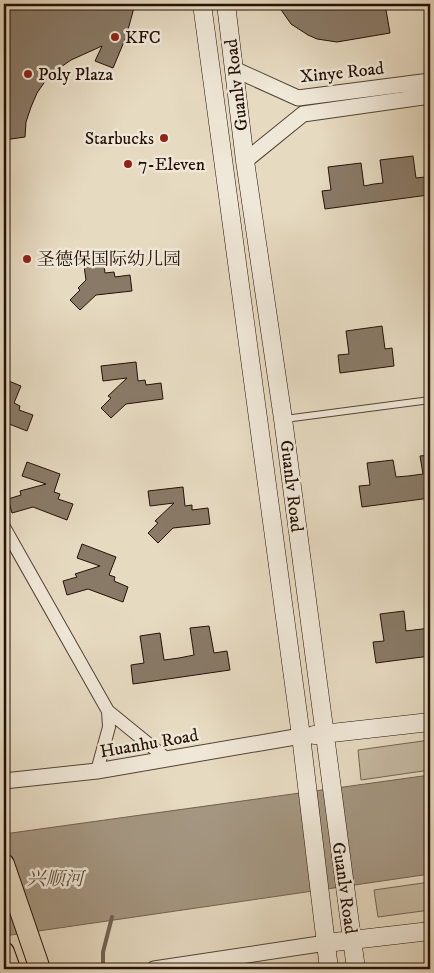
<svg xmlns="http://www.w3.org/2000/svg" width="434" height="973" font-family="'IM FELL DW Pica','Noto Serif SC',serif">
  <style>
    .green { fill: #c5b8a1; stroke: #746454 }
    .water { fill: #a49681; stroke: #716150 }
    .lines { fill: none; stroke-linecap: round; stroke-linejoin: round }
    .stream { stroke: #716150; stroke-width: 4 }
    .building { fill: #897a67; stroke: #241106 }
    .service-casing { stroke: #544335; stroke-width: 8 }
    .minor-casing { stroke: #544335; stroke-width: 14 }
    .tertiary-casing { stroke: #544335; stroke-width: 17 }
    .secondary-casing { stroke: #241106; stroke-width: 19 }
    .trunk-casing { stroke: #241106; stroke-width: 22 }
    .service { stroke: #efe7d7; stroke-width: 6 }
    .minor { stroke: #efe7d7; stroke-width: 12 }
    .tertiary { stroke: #efe7d7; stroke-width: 15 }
    .secondary { stroke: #efe7d7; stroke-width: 18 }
    .trunk { stroke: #e6dac1; stroke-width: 20 }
    .poi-dot { fill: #8f2418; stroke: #efe7d7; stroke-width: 2 }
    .labels { text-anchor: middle; stroke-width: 5; stroke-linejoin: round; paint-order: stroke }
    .poi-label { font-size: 18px; fill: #241106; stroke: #efe7d7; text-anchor: start }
    .street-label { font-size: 18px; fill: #241106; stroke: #efe7d7 }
    .water-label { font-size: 19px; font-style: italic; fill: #5e4d3d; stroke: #efe7d7 }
  </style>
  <rect width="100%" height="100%" fill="#e6dac1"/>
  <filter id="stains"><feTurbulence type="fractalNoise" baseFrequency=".004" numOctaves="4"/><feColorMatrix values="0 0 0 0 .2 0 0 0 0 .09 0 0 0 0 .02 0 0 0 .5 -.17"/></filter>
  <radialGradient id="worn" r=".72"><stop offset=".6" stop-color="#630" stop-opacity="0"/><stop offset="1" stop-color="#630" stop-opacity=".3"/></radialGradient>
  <path class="green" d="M430,740V770L361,780L358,750Z
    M430,882V910L378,917L374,890Z"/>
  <path class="water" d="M430,775V874L4,936V834Z"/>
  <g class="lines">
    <path class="stream" d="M103,969V952L112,917"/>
  </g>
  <path class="building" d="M4,4H135L126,37L113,68L95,61L102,46L71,60L58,69L46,80L37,93L31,107L26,122L25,137L4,140Z
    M277,4H362L363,6L385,4L390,33L337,42L317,39L308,35L291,24Z
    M413,156L416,178L425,177L428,195L325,209L322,191L331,190L328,167L361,163L364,186L374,184L383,183L380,160Z
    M102,250L105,273L114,272L115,277L130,275L132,291L96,295L80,310L70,300L80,290L78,288L86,280L82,252Z
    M382,326L385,349L392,348L394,366L340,373L338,355L349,354L346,331Z
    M136,362L138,381L145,380L146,385L161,383L163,399L126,404L111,418L101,408L111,398L108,396L127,378L103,381L101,366Z
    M4,379L21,386L14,403L20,406L19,410L33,415L27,431L4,422Z
    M430,455V498L362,507L359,486L370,485L367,463L393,460L396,477L408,476L423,474L420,456Z
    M27,462L60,474L54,492L60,494L58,499L73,504L67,520L33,507L12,513L8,499L21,495L20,491L46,484L22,476Z
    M183,487L185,506L192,505V510L208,508L210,524L173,528L158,543L148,533L158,523L155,521L174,503L150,506L148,491Z
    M82,544L116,557L109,575L115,577L114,581L128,587L123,602L88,589L67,595L63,581L77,577L75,574L100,566L77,558Z
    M404,611L406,631L430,628V656L376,663L373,642L384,641L380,614Z
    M209,626L214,653L227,651L230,670L133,684L131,665L144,663L140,636L160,633L164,660L179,658L194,655L190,628Z"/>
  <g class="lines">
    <defs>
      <path id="service" d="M285,419L430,400"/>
      <path id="minor" d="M4,527L108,711L167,759
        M97,771L109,727L108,711"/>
      <path id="tertiary" d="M234,69L298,98L430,81
        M245,161L303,114L430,96
        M4,781L97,771L301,736
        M154,969L326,943"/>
      <path id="secondary" d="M202,4L301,736L329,969
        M226,4L245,161L283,419L356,969
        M314,735L430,722
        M326,943L430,931"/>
      <path id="trunk" d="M4,864L40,969
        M4,952L10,969"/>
    </defs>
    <use href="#service" class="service-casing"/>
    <use href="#minor" class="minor-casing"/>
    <use href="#tertiary" class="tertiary-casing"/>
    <use href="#secondary" class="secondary-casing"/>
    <use href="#trunk" class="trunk-casing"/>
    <use href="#service" class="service"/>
    <use href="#minor" class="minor"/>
    <use href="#tertiary" class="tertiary"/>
    <use href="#secondary" class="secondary"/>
    <use href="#trunk" class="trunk"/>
  </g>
  <g class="poi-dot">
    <circle cx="115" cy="37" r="5"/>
    <circle cx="28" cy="74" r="5"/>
    <circle cx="164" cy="138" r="5"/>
    <circle cx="128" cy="164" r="5"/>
    <circle cx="27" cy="259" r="5"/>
  </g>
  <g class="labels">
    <g class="poi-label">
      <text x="125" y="43">KFC</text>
      <text x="38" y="80">Poly Plaza</text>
      <text x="154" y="144" text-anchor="end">Starbucks</text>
      <text x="138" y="170">7-Eleven</text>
      <text x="37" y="265">圣德保国际幼儿园</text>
    </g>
    <g class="street-label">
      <text transform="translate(342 72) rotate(-6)" y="6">Xinye Road</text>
      <text transform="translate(236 85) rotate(-97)" y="6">Guanlv Road</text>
      <text transform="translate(292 486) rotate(83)" y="6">Guanlv Road</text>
      <text transform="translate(149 743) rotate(-10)" y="6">Huanhu Road</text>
      <text transform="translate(345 888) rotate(82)" y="6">Guanlv Road</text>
    </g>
    <g class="water-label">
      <text x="55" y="885">兴顺河</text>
    </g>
  </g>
  <rect width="434" height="973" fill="none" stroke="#e6dac1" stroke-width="20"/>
  <rect x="5" y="5" width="424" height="963" fill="none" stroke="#241106" stroke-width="2.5"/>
  <rect x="10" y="10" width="414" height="953" fill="none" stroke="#241106"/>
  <rect width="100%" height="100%" filter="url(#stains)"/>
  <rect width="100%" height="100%" fill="url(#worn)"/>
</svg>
